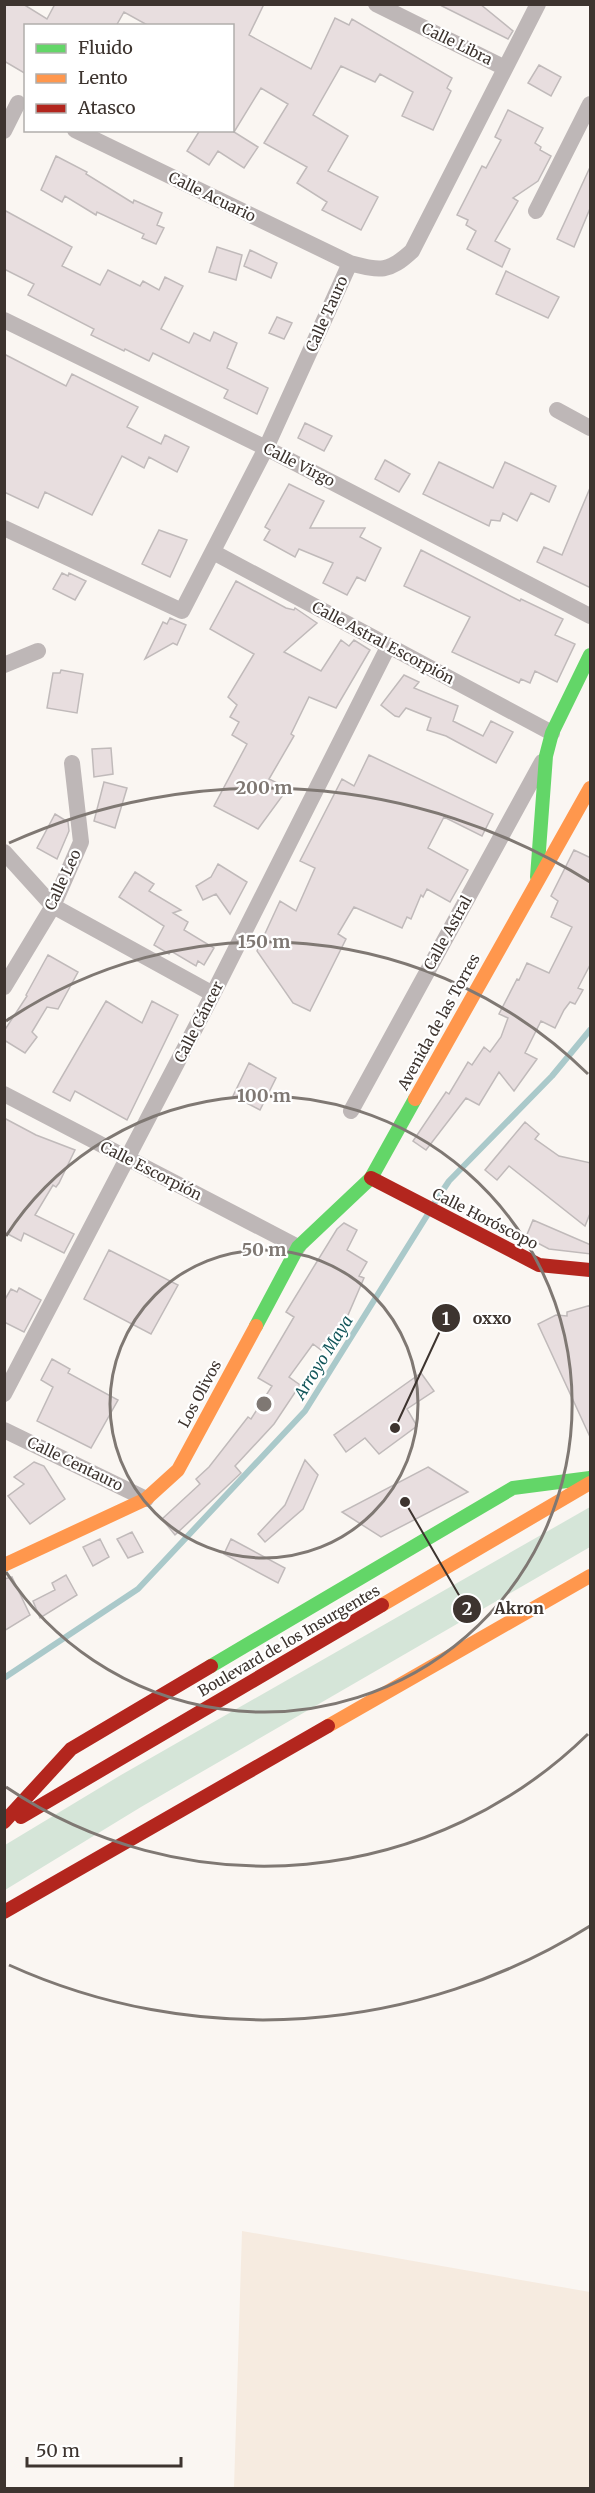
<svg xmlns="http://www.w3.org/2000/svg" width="595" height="2493" font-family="Merriweather,serif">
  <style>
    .industrial { fill: #f6ebe0 }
    .green { fill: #d5e5d8 }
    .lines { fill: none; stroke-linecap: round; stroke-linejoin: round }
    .stream { stroke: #aac9ca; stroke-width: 6 }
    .building { fill: #e8dedf; stroke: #c0baba; stroke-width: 1.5 }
    .street { stroke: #beb7b7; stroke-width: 16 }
    .fast { stroke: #63d668; stroke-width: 14 }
    .slow { stroke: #ff974d; stroke-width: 14 }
    .jam { stroke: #b3261e; stroke-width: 14 }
    .ring { fill: none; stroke: #7f7873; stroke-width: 3 }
    .labels { text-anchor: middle; stroke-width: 4.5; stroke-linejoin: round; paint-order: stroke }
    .street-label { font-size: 15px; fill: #3d342f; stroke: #fff }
    .water-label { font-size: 16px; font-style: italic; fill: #13565a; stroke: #fff }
    .centre { fill: #7f7873; stroke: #fff; stroke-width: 3 }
    .ring-label { font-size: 18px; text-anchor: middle; font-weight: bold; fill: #7f7873; stroke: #fff; stroke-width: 4.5; stroke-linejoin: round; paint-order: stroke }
    .leader { fill: none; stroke: #3d342f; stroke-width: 2 }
    .callout-dot { fill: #3d342f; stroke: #fff; stroke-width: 2 }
    .mark-label { font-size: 18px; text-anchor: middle; font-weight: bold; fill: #fff }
    .callout-label { font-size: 16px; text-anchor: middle; font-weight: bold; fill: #3d342f; stroke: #fff; stroke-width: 4.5; stroke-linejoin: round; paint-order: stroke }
  </style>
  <rect width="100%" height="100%" fill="#faf6f2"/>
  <path class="industrial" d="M242,2231L590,2292V2488H234Z"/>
  <path class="green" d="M590,1507V1547L141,1807L5,1890V1845L121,1775Z"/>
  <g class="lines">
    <path class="stream" d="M433,1205L449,1181L552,1076L590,1030
      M4,1678L138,1589L305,1411L428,1214"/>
  </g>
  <path class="building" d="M4,4H23L47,19L55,4H264L249,35L311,69L335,18L349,25L352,19L452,78L447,88L451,91L433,130L402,116L413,92L380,74L375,82L341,66L313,115L348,136L328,171L378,197L361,230L322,210L327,202L297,183L307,167L264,143L288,104L261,88L234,132L258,147L244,168L218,151L209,165L187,151L200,130L232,131V26H149L124,12L116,26H26V74L4,61Z
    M438,4H480L513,31L508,39Z
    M539,65L561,77L551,96L528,83Z
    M508,110L543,128L535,143L541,147L540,150L551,156L538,181L513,198L518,201L495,241L510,249L502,267L467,249L476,231L466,225L468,220L457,215L482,166L486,168L501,140L495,137Z
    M56,156L87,172L86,174L133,203L134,200L162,213L157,225L164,228L156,244L142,238L144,234L97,212L96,215L65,196L62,202L41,190Z
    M591,165V206L574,247L557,239Z
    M4,210L72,247L62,266L100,285L108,270L140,286L143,281L159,290L165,277L183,286L161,329L189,343L194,333L210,341L214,332L237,343L227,368L268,388L257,414L224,398L228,390L153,353L149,361L125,349L124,351L91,335L94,329L28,295L34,284L4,269Z
    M217,247L242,255L236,280L209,272Z
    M250,250L277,263L271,278L244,266Z
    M506,271L559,297L548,318L496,294Z
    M277,317L292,323L284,339L269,333Z
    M4,354L66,386L72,374L138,407L127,427L161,444L165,435L189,447L177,472L149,457L144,468L122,456L92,515L45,492L38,508L4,492Z
    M305,423L332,436L324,451L298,438Z
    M385,460L410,474L399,492L375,479Z
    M439,462L493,488L505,462L556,486L549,502L531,493L517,521L503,513L500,521L491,520L489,526L423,494Z
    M289,484L324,501L310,528H365L360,537L381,548L365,581L357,577L347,595L323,583L333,563L299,549L295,557L264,540L270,530L265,527Z
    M590,488H591V588L537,562L544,547L562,555Z
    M159,530L187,540L170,577L142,564Z
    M421,550L520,601L521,599L563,619L555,635L575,644L557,682L535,671L530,683L521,679L519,683L452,652L470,617L404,586Z
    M62,573L68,576L69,573L86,581L75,600L53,589Z
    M236,581L286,608L294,610L295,608L317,623L284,652L321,671L341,640L349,646L354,640L370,650L336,708L309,697L291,734L294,736L269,779L285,787L283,795L258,829L214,806L247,744L232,735L239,722L230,717L237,705L228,697L254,654L210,629Z
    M170,618L186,625L177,645L173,643L145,659L163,622L167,624Z
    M61,670L83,674L77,713L47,708L53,673H60Z
    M404,675L419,682L414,688L458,706L453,721L483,736L491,721L513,732L496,763L446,736L427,730L431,718L406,708L399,717L395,716L381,705Z
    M111,748L113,774L94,777L92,749Z
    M369,755L493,814L482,836L444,817L428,848L468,870L450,902L427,889L423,897L421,895L411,919L407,917L402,928L354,907L338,934L346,939L310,1011L293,1003L257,951L280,901L296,911L315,868L300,861L342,779L354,786Z
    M104,782L127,788L115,828L94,821Z
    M55,814L68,822L69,831L57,859L37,848Z
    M574,850L591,858V963L578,988L583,990L575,1004L570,1002L564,1010L555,1028L541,1021L525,1053L537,1059L514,1091L499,1072L479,1105L466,1098L426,1150L413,1141L446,1092L449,1094L468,1062L472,1065L484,1047L490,1052L501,1037L508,1018L499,1014L517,979L519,980L527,963L549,973L572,927L551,917L558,901L551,896Z
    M218,864L247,882L230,914L216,894L203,900L196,886L211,877Z
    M135,872L154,884L149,891L181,910L173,913L188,922L184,930L214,948L204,965L198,961L196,966L171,951L169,954L154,945L164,926L119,897Z
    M48,955L78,972L58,1009L47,1007L32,1032L37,1037L25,1053L4,1040V1031L27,996L26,995Z
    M106,1001L142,1023L152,1001L178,1015L127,1120L75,1091L70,1101L53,1092Z
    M249,1063L276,1078L260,1110L233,1096Z
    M4,1118L36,1135L75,1150L59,1183L56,1187L53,1185L35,1215L74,1234L64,1253L24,1233L21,1241L4,1232Z
    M525,1122L539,1134L535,1139L559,1156L591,1163V1211L585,1226L509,1166L497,1180L485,1170Z
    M533,1220L591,1245V1254L549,1249L526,1237Z
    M344,1223L357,1230L347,1250L367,1262L359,1276L364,1278L348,1315L321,1350L313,1344L289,1377L300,1385L274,1424L235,1466L241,1473L175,1535L162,1519L200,1484L196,1479L209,1467L248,1417L251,1419L272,1386L258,1378L294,1317L286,1312L337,1229Z
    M109,1250L178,1285L151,1334L84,1299Z
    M19,1288L41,1300L24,1332L4,1322V1301L11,1289L17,1292Z
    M591,1305V1439L538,1324L556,1315L567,1316V1312Z
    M52,1359L70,1369L68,1373L118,1400L91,1448L37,1421L53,1387L41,1380Z
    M421,1373L434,1391L407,1409L417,1426L379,1454L365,1438L346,1452L334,1435Z
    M305,1460L318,1475L303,1509L265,1542L258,1534L285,1505Z
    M34,1462L44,1466L65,1499L30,1524L8,1496L24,1484L14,1477Z
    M428,1467L468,1492L381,1537L342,1512Z
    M132,1532L143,1552L128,1558L117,1539Z
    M100,1539L109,1557L93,1566L83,1547Z
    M231,1539L285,1568L278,1583L224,1554Z
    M66,1575L77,1595L40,1618L33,1601L55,1590L52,1583Z
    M12,1577L30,1615L4,1631V1579Z"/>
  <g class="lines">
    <path class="street" d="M376,4L505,68
      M75,130L350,263C381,271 388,273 412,251L538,4
      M4,131L18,103
      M536,211L590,104
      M4,320L266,448L590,616
      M557,410L590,428
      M4,528L182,611L266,448L350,263
      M213,552L552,733
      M4,665L38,651
      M4,852L53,906L213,994
      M4,987L53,906L81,842L72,763
      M4,1094L298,1247
      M351,1111L542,762
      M4,1394L213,994L388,647
      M4,1430L146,1499"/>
    <path class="fast" d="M537,877L546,756L552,733L590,655
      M256,1326L298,1247L371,1178L415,1099
      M211,1666L513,1488L590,1478"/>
    <path class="slow" d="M415,1099L590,788
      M4,1565L146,1499L178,1470L256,1326
      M382,1605L590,1483
      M328,1726L590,1576"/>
    <path class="jam" d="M371,1178L539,1265L590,1270
      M21,1817L382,1605
      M4,1822L71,1749L211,1666
      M4,1912L328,1726"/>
  </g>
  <g class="ring">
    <circle cx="264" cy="1404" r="154"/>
    <path d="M6 1236A308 308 0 1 1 6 1572"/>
    <path d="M588 1734A462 462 0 0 1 6 1787M6 1021A462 462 0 0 1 588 1074"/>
    <path d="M590 1926A616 616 0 0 1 9 1965M9 843A616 616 0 0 1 590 882"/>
  </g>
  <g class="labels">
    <g class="street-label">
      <text transform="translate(457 44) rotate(26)" y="5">Calle Libra</text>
      <text transform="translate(212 197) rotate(26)" y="5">Calle Acuario</text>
      <text transform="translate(327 314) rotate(-66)" y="5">Calle Tauro</text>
      <text transform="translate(299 465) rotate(27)" y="5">Calle Virgo</text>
      <text transform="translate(383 643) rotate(28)" y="5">Calle Astral Escorpión</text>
      <text transform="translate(63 880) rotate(-65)" y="5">Calle Leo</text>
      <text transform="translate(448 933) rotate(-61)" y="5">Calle Astral</text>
      <text transform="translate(199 1022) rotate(-63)" y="5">Calle Cáncer</text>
      <text transform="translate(439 1022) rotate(-61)" y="5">Avenida de las Torres</text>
      <text transform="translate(151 1171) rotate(27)" y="5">Calle Escorpión</text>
      <text transform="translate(485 1219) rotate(27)" y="5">Calle Horóscopo</text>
      <text transform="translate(200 1394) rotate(-62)" y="5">Los Olivos</text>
      <text transform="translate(75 1464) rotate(26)" y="5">Calle Centauro</text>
      <text transform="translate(289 1641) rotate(-30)" y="5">Boulevard de los Insurgentes</text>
    </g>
    <g class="water-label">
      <text transform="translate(323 1357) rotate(-58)" y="6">Arroyo Maya</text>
    </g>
  </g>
  <circle cx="264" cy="1404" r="9" class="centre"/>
  <g class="ring-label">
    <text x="264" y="794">200 m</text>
    <text x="264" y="948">150 m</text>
    <text x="264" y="1102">100 m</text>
    <text x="264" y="1256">50 m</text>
  </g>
  <path class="leader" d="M395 1428L446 1318M405 1502L467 1609"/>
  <g class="callout-dot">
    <circle cx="395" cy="1428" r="6"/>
    <circle cx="405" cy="1502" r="6"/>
    <circle cx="446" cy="1318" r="15"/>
    <circle cx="467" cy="1609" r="15"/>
  </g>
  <g class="mark-label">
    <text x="446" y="1325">1</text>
    <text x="467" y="1615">2</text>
  </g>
  <g class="callout-label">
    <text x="492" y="1324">oxxo</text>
    <text x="519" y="1614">Akron</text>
  </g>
  <rect width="595" height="2493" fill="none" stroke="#3d342f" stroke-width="12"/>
  <rect x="24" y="24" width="210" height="108" fill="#ffffff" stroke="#b1aeac" stroke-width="1.5"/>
  <rect x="36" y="44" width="30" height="9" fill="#63d668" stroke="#b1aeac" stroke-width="1.5"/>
  <text x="78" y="54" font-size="18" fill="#3d342f">Fluido</text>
  <rect x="36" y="74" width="30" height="9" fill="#ff974d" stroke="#b1aeac" stroke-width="1.5"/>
  <text x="78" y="84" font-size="18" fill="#3d342f">Lento</text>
  <rect x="36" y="104" width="30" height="9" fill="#b3261e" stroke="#b1aeac" stroke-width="1.5"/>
  <text x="78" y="114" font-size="18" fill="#3d342f">Atasco</text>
  <path d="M27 2457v9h154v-9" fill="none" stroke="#3d342f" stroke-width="3"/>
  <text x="36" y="2457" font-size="18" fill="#3d342f" stroke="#ffffff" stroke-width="4.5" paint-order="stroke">50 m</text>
</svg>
